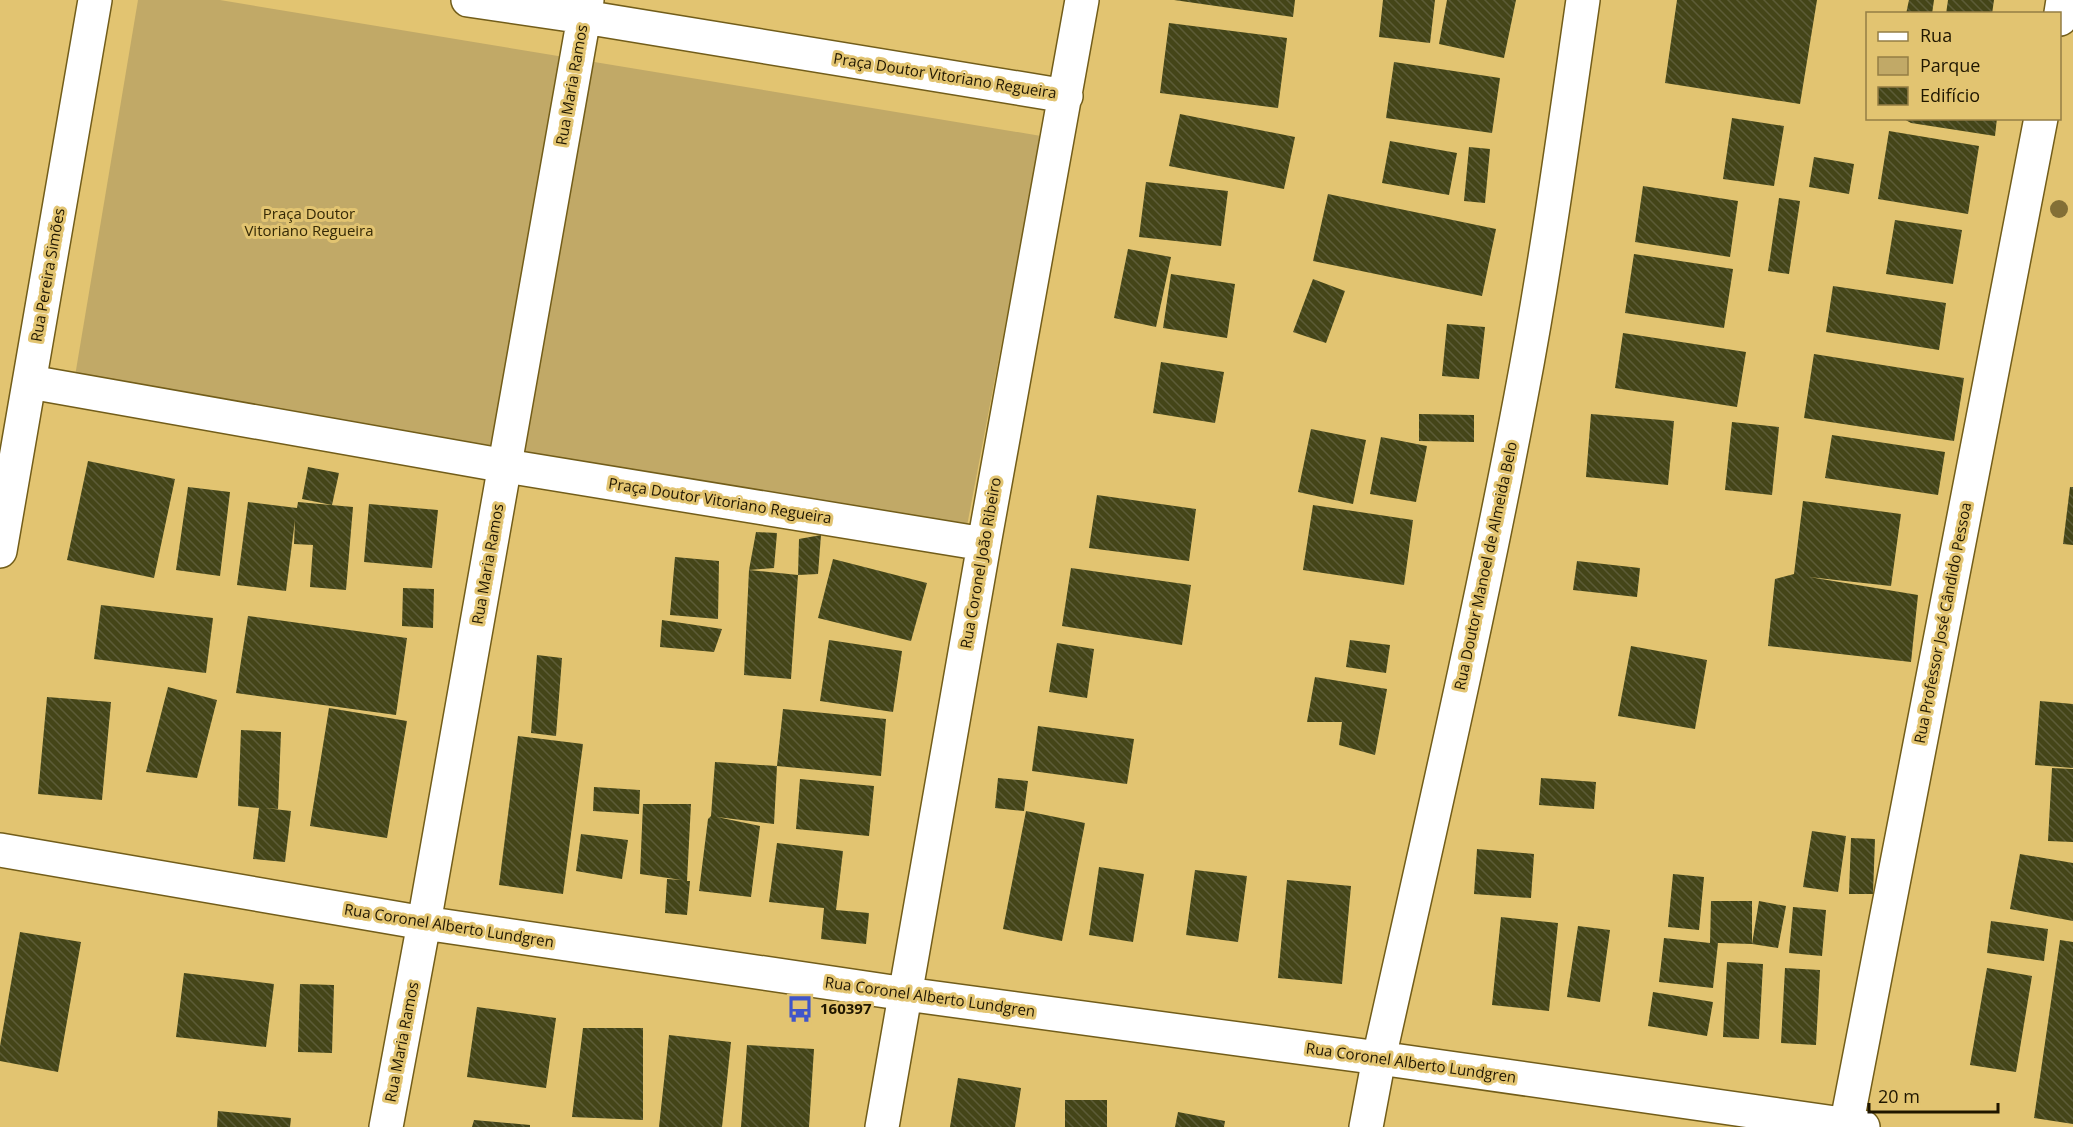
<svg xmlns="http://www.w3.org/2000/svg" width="2073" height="1127" font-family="'Open Sans',sans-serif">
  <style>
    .green { fill: #c1a967 }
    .building { fill: url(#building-back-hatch) }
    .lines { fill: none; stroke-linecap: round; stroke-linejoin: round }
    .minor-casing { stroke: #725d1a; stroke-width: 36 }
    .minor { stroke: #fff; stroke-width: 33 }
    .tree { fill: #836f36 }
    .labels { text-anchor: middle; stroke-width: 6; stroke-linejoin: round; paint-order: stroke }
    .street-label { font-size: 15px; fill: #1f1600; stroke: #e2c471 }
    .park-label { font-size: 15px; fill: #362a06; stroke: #e2c471 }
    .poi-label { font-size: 15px; font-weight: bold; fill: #1f1600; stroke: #e2c471; text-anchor: start }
  </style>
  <defs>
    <pattern id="building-back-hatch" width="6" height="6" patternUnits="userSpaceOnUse" patternTransform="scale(1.5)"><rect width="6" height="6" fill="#444518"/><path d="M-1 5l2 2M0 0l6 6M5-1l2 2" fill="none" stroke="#5c5c37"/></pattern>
  </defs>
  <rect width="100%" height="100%" fill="#e2c471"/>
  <path class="green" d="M138,0H220L1041,136L967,526L72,394Z"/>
  <path class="building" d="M1174,0H1295L1293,17Z
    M1383,0H1435L1430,43L1379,37Z
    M1447,0H1516L1504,58L1439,44Z
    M1677,0H1817L1800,104L1665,83Z
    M1909,0H1934L1932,14H1906Z
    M1948,0H1994L1992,14H1946Z
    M1169,23L1287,38L1278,108L1160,93Z
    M1394,62L1500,78L1492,133L1386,118Z
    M1180,114L1295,137L1284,189L1169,166Z
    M1732,118L1784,126L1774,186L1723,179Z
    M1902,118H1997L1995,136L1911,123Z
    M1889,131L1979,146L1968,214L1878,199Z
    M1390,141L1457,153L1449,195L1382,183Z
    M1469,147L1490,149L1485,203L1464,201Z
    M1814,157L1854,164L1849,194L1809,187Z
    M1146,182L1228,191L1221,246L1139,237Z
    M1643,186L1738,201L1730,257L1635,242Z
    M1328,194L1496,229L1482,296L1313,261Z
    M1779,198L1800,201L1789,274L1768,271Z
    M1895,220L1962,230L1953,284L1886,274Z
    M1128,249L1171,257L1156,327L1114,318Z
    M1634,254L1733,269L1724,328L1625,313Z
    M1171,274L1235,284L1227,338L1163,328Z
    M1313,279L1345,291L1326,343L1293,332Z
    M1833,286L1946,303L1939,350L1826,332Z
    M1447,324L1485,327L1479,379L1442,376Z
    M1623,333L1746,352L1737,407L1615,388Z
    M1814,354L1964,378L1954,441L1804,418Z
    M1161,362L1224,372L1215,423L1153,413Z
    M1419,414L1474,415V442L1419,441Z
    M1591,414L1674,421L1668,485L1586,477Z
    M1732,422L1779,427L1772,495L1725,490Z
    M1311,429L1366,440L1353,504L1298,492Z
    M1832,435L1945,452L1938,495L1825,478Z
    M1381,437L1427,446L1416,502L1370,494Z
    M88,461L175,479L154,578L67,560Z
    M308,467L339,473L332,505L302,499Z
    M188,487L230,492L220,576L176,570Z
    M2070,487H2073V545L2063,544Z
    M1097,495L1196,509L1189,561L1089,548Z
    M1803,501L1901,514L1891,586L1809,577L1918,595L1911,662L1768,646L1775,579L1794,574Z
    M248,502L297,508L298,502L353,507L346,590L310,587L313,545L294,544L295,520L286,591L237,585Z
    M369,504L438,510L432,568L364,562Z
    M1313,505L1413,520L1404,585L1303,570Z
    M756,532L777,533L774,568L749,570L798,575L791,679L744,675L749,570Z
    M821,535L818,574L798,575L799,539Z
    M675,557L719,561L718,619L670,615Z
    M833,559L927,583L911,641L818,618Z
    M1577,561L1640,568L1637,597L1573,590Z
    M1071,568L1191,585L1182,645L1062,626Z
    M403,588L434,589L433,628L402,626Z
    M101,605L213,618L206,673L94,659Z
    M248,616L407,638L396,715L236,693Z
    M662,620L722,629L714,652L660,647Z
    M829,640L902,651L893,712L820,701Z
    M1350,640L1390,645L1386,673L1346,667Z
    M1057,643L1094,649L1087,698L1049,692Z
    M1631,646L1707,660L1695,729L1618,716Z
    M537,655L562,658L556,736L531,733Z
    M1315,677L1387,689L1375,755L1339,745L1342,722H1307Z
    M168,687L217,700L197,778L146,772Z
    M47,697L111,702L102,800L38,794Z
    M2040,701L2073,704V768L2035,765Z
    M329,708L407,721L387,838L310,826Z
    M783,709L886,719L881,776L777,766Z
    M1038,726L1134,739L1127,784L1032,771Z
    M241,730L281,732L278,809L265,808L291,811L285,862L253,859L259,808L238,806Z
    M518,736L583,744L563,894L499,885Z
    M715,762L777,766L774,824L717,817L760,826L751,897L699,891L708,819L711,816Z
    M2052,768L2073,769V842L2048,841Z
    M998,778L1028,781L1024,811L995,808Z
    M1541,778L1596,782L1594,809L1539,805Z
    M800,779L874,786L869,836L796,829Z
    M594,787L640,790L639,814L593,811Z
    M643,804H691L687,881H690L687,915L665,913L667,879L682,880L640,874Z
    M1026,811L1085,823L1062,941L1003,929Z
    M1812,831L1846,836L1838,892L1803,887Z
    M581,834L628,840L622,879L576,871Z
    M1851,838L1875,839L1873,894H1849Z
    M777,843L843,851L836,910L869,913L866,944L821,939L824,908L769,902Z
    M1477,849L1534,854L1531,898L1474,894Z
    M2020,854L2073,863V921L2010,909Z
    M1099,867L1144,874L1133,942L1089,935Z
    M1195,870L1247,876L1238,942L1186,935Z
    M1673,874L1704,877L1699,930L1668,927Z
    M1287,880L1351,886L1342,984L1278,978Z
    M1711,901H1752V944L1718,943L1713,988L1659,982L1664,938L1710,943Z
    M1759,901L1786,906L1778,948L1752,944Z
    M1793,907L1826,910L1822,956L1789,953Z
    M1501,917L1558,923L1549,1011L1492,1005Z
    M1991,921L2048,929L2044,961L1987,953Z
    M1578,926L1610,930L1600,1002L1567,997Z
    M20,932L81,942L58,1072L0,1061V1046Z
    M2060,940L2073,942V1124L2034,1118Z
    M1727,962L1763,964L1759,1039L1723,1037Z
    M1785,968L1820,970L1816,1045L1781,1043Z
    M1987,968L2032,976L2016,1072L1970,1065Z
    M184,973L274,984L266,1047L176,1037Z
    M300,984L334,985L332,1053L298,1052Z
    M1653,992L1713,1002L1707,1036L1648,1026Z
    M477,1007L556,1018L546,1088L467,1077Z
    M583,1028H643V1120L572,1117Z
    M669,1035L731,1042L722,1127H659Z
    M747,1045L814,1049L809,1127H741Z
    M958,1078L1021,1088L1015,1127H950Z
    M1065,1100H1107V1127H1065Z
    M218,1111L291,1118L290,1127H217Z
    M1178,1112L1225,1121L1224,1127H1175Z
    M474,1120L530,1125V1127H472Z"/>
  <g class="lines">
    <defs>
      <path id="minor" d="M468,0L584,17L1066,96
        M2060,19L2063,0
        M30,382L506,466L984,544
        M0,551L95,0
        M0,850L424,923L906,994L1379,1058L1863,1127
        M386,1127L424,923L587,0
        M882,1127L984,544L1082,0
        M1366,1127L1379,1058C1428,838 1479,618 1521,396C1546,265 1564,132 1583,0
        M1846,1127L2041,118"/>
    </defs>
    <use href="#minor" class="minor-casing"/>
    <use href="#minor" class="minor"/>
  </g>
  <circle class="tree" cx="2059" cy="209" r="9"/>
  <defs>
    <symbol id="bus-bare" viewBox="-9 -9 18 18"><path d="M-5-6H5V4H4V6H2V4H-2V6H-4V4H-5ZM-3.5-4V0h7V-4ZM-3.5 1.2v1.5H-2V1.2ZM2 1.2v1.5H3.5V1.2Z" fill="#4056c9" stroke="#e2c471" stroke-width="2.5" paint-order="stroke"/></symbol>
  </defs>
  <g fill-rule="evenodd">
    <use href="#bus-bare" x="781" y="990" width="38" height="38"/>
  </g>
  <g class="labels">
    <g class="street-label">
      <text transform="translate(945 76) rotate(9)" y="5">Praça Doutor Vitoriano Regueira</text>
      <text transform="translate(572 85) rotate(-80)" y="5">Rua Maria Ramos</text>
      <text transform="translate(48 275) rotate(-80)" y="5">Rua Pereira Simões</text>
      <text transform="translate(720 501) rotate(9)" y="5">Praça Doutor Vitoriano Regueira</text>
      <text transform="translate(981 563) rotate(-80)" y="5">Rua Coronel João Ribeiro</text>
      <text transform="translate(488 564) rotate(-80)" y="5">Rua Maria Ramos</text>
      <text transform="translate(1486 566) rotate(-78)" y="5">Rua Doutor Manoel de Almeida Belo</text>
      <text transform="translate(1943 623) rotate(-79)" y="5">Rua Professor José Cândido Pessoa</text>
      <text transform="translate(449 926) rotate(9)" y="5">Rua Coronel Alberto Lundgren</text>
      <text transform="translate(930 997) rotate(8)" y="5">Rua Coronel Alberto Lundgren</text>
      <text transform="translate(402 1042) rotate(-79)" y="5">Rua Maria Ramos</text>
      <text transform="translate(1411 1063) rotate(8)" y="5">Rua Coronel Alberto Lundgren</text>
    </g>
    <g class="park-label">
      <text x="309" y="219">Praça Doutor<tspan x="309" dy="17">Vitoriano Regueira</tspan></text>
    </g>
    <g class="poi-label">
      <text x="820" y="1014">160397</text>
    </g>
  </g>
  <rect x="1866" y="12" width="195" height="108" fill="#e2c471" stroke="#947e44" stroke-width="1.5"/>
  <rect x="1878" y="32" width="30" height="9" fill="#ffffff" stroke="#947e44" stroke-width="1.5"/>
  <text x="1920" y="42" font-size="18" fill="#1f1600">Rua</text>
  <rect x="1878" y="57" width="30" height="18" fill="#c1a967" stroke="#947e44" stroke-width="1.5"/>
  <text x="1920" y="72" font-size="18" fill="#1f1600">Parque</text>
  <rect x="1878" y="87" width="30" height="18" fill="url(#building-back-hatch)" stroke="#947e44" stroke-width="1.5"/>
  <text x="1920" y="102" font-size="18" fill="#1f1600">Edifício</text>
  <path d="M1869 1103v9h129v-9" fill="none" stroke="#1f1600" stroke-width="3"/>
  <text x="1878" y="1103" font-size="18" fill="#1f1600" stroke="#e2c471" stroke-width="4.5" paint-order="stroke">20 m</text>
</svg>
